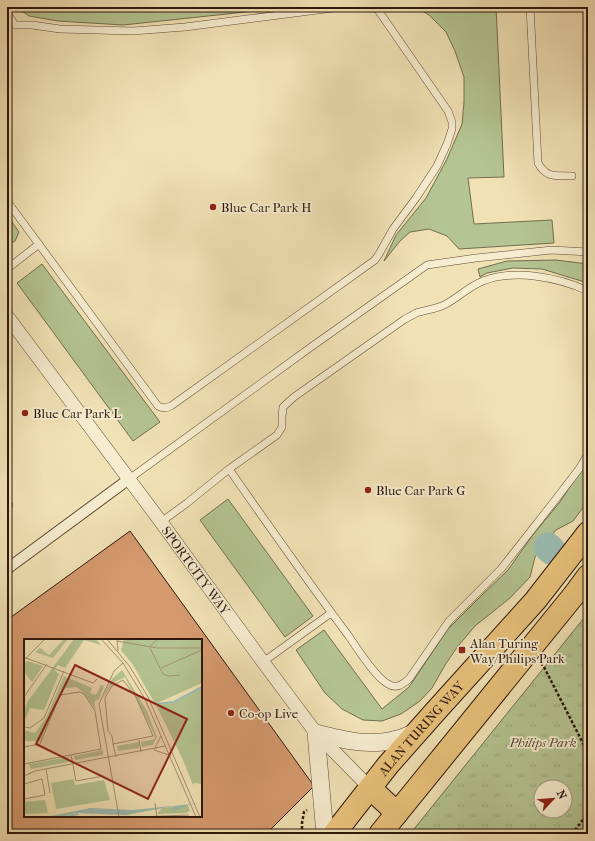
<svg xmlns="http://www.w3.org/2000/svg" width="595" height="841" font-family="'IM FELL French Canon',serif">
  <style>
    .grass { fill: #b4c492; stroke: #726e50 }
    .park { fill: url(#park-tufts); stroke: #726e50; fill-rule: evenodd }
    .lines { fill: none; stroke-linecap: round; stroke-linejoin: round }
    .river { stroke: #9bbdb3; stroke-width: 29 }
    .building { fill: #d69a6f; stroke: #2f170d; fill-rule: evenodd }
    .service-casing { stroke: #604a37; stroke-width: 8 }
    .pedestrian-casing { stroke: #604a37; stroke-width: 12 }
    .minor-casing { stroke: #604a37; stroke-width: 14 }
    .tertiary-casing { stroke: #604a37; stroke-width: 18 }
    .trunk-casing { stroke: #2f170d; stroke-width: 24 }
    .path { stroke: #2f170d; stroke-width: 2.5; stroke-dasharray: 3 2; stroke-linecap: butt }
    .service { stroke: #f6eccf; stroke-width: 7 }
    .pedestrian { stroke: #f6eccf; stroke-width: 10 }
    .minor { stroke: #f6eccf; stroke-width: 13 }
    .tertiary { stroke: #f6eccf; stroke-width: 17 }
    .trunk { stroke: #e8c17a; stroke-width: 22 }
    .poi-dot { fill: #8f2418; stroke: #f6eccf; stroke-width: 1.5 }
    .labels { text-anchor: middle; stroke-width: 3.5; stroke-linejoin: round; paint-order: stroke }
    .poi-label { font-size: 13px; fill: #2f170d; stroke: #f6eccf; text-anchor: start }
    .street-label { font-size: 13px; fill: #2f170d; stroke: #f6eccf }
    .park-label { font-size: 13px; font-style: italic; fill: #574b35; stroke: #f6eccf }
    .inset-river { fill: none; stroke: #9bbdb3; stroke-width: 2 }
    .inset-road { fill: none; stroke: #a39172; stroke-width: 1 }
    .view { fill: #8f2418; fill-opacity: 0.15; stroke: #8f2418; stroke-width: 2 }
    .inset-edge { fill: none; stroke: #2f170d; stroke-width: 2 }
  </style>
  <defs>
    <pattern id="park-tufts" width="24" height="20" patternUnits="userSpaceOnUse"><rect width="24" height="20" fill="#b4c492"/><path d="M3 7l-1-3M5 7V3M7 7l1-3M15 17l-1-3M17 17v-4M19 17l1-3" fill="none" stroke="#9ba87d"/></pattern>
  </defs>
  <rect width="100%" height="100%" fill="#f1e2b5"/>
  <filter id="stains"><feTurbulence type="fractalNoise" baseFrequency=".005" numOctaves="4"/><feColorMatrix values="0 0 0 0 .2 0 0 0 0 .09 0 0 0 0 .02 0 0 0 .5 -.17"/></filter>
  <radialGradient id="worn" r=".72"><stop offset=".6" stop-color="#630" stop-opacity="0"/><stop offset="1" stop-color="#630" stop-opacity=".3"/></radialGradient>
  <path class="grass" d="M16,7H293L123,25L58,21L29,16Z
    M416,7H496L504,177L468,178L474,224L552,220L554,243L459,249L447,236L429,229L410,232L400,241L384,261L396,235L426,198L447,159L462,124L464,102V77L455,51L446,32L429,15Z
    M7,215L19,232L15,241L7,245Z
    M556,260L588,264V283L542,269L513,268L487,273L480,277L478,269L507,261Z
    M42,264L160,422L133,441L17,283Z
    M588,459V501L573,521L556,530L535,557L530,577L510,598L475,626L458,646L445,665L432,688L420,701L401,714L382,721L363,720L342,709L325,693L296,650L324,630L382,709L409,687L448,629L480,597L508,570L532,536L560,502Z
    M228,499L313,616L285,637L200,520Z"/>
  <path class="park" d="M588,613V834H410L563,644ZM541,787H565V811H541Z"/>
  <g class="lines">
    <path class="river" d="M548,547L551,550"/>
  </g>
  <path class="building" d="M130,531L314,786L266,834H7V620ZM25,640H201V816H25Z"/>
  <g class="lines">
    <defs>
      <path id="service" d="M530,7L538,163C547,179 556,175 572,176
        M7,13L15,25H32L60,29L133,31L185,27L341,7
        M7,201L158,406C163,409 167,408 171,406L375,260L379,254L393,229L416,198L437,166L447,144L452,129V122L448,111L378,10L373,7
        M7,269L39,244
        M229,469C268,525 307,580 348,635C357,648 375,677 388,684C396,689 402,685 409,679L449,621L501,569L556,499L579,469L588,454
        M129,479L311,347L427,265L476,258L552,250L588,252
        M7,502L9,505
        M161,522L187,503L229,469L277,435L282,427V417L283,407L294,397L405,319C409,317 413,315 416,313C426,310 437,309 446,304C459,297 468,287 483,281C514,269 558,277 588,291
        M263,662L331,613"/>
      <path id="pedestrian" d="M7,569L129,479"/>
      <g id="minor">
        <path id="s1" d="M7,316L161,522L263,662L316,733L370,788"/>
      </g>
      <path id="tertiary" d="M325,834L316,733C343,740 370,747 397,739C404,738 411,734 417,731"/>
      <g id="trunk">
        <path d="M370,788L397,813"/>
        <path id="s2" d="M334,834L388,765L434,713L535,601L588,533"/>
        <path d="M380,834L574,595L588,576"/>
      </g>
    </defs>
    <use href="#service" class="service-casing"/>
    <use href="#pedestrian" class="pedestrian-casing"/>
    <use href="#minor" class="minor-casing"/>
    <use href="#tertiary" class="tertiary-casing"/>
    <use href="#trunk" class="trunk-casing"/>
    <path class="path" d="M541,663L544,667L588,753
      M302,834V823L304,812L307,810
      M572,834L588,813"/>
    <use href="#service" class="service"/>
    <use href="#pedestrian" class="pedestrian"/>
    <use href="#minor" class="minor"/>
    <use href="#tertiary" class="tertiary"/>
    <use href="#trunk" class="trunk"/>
  </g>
  <g class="poi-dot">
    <circle cx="213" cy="207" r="4"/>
    <circle cx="25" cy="413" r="4"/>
    <circle cx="368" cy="490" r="4"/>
    <rect x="458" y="646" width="8" height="8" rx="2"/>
    <circle cx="231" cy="713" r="4"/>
  </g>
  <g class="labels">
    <g class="poi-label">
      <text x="221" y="212">Blue Car Park H</text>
      <text x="33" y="418">Blue Car Park L</text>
      <text x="376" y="495">Blue Car Park G</text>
      <text x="470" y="648">Alan Turing<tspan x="470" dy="15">Way/Philips Park</tspan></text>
      <text x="239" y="718">Co-op Live</text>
    </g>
    <g class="street-label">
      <text dy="5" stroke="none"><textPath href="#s1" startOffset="317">SPORTCITY WAY</textPath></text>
      <text dy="5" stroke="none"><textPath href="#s2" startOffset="137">ALAN TURING WAY</textPath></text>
    </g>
    <g class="park-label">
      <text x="543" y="747">Philips Park</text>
    </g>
  </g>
  <g transform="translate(24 639)">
    <rect width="178" height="178" fill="#f1e2b5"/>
    <path d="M40,0H44L29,19L11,13L16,9L25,16ZM50,0H72L77,6L60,1L41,29L34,26L30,31L35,35L20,71L6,69L0,83V72L4,62ZM3,22L19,27L8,43L0,33V24ZM98,31L123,72L133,98L129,106L118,108L117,103L131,100L130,95L101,38L89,44L79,59L88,40ZM40,37L68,49L66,54L72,56L77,46L80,47L75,60L70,63L72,71L58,52L52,48L42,49L36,54L16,102H0V91L11,94L22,79ZM115,103V109L94,112L93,107ZM79,111V116L51,121L50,117ZM44,118L45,123L7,130L5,125ZM50,140L51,146L80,141L86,161L32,170L27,144ZM21,161L24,174L0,175V163ZM164,166L166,172L162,174L133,175L138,169Z" fill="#b4c492"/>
    <path d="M100,0H178V44L131,65L109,26L97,11Z" fill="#b4c492"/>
    <path d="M178,49V145L170,144L169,146L159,121L132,66L150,64Z" fill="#b4c492"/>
    <path d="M178,164L164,166L151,172L148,170L150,167L102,176L52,174L37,178H22L66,169L108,171Z" fill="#9bbdb3"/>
    <path class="inset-river" d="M132,65L150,63L178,48M42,178L54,175"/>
    <path class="inset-road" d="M77,0L99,24L121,60L172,178M83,0L106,28L124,58L176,178M93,0L94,12M93,2L133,9H178M125,8L134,0M126,9L139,35L145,37L156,36M2,19L69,44L73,40M0,21L21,0M137,29L178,11M0,58L23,25M0,88L6,89L20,79L40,32M137,97L130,111L145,116M115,101L117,113M89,105L129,97L112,58L99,41L88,47L81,59L84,92L88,97L89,105L92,118M0,108L16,105L36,56L56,53L60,55L71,72L77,110L0,125M47,116L52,142L80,137M22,130L26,154M0,137L11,132L141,107M0,145L18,140L21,156L0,160M131,164L133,178M95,178L75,65L90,32L99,24M112,178L165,176"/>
    <path class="view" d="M51,26L163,80L124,160L12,105Z"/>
    <rect width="178" height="178" class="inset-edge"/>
  </g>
  <rect width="595" height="841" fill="none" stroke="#f1e2b5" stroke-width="24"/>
  <rect x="8" y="8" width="579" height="825" fill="none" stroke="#2f170d" stroke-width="2"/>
  <rect x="12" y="12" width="571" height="817" fill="none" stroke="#2f170d"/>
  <g transform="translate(553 799) rotate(64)"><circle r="19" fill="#f6eccf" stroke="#a69781"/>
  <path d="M0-3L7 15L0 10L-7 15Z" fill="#8f2418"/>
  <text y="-6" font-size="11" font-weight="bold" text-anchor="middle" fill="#2f170d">N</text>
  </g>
  <rect width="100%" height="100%" filter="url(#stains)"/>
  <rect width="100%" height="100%" fill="url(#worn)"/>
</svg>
